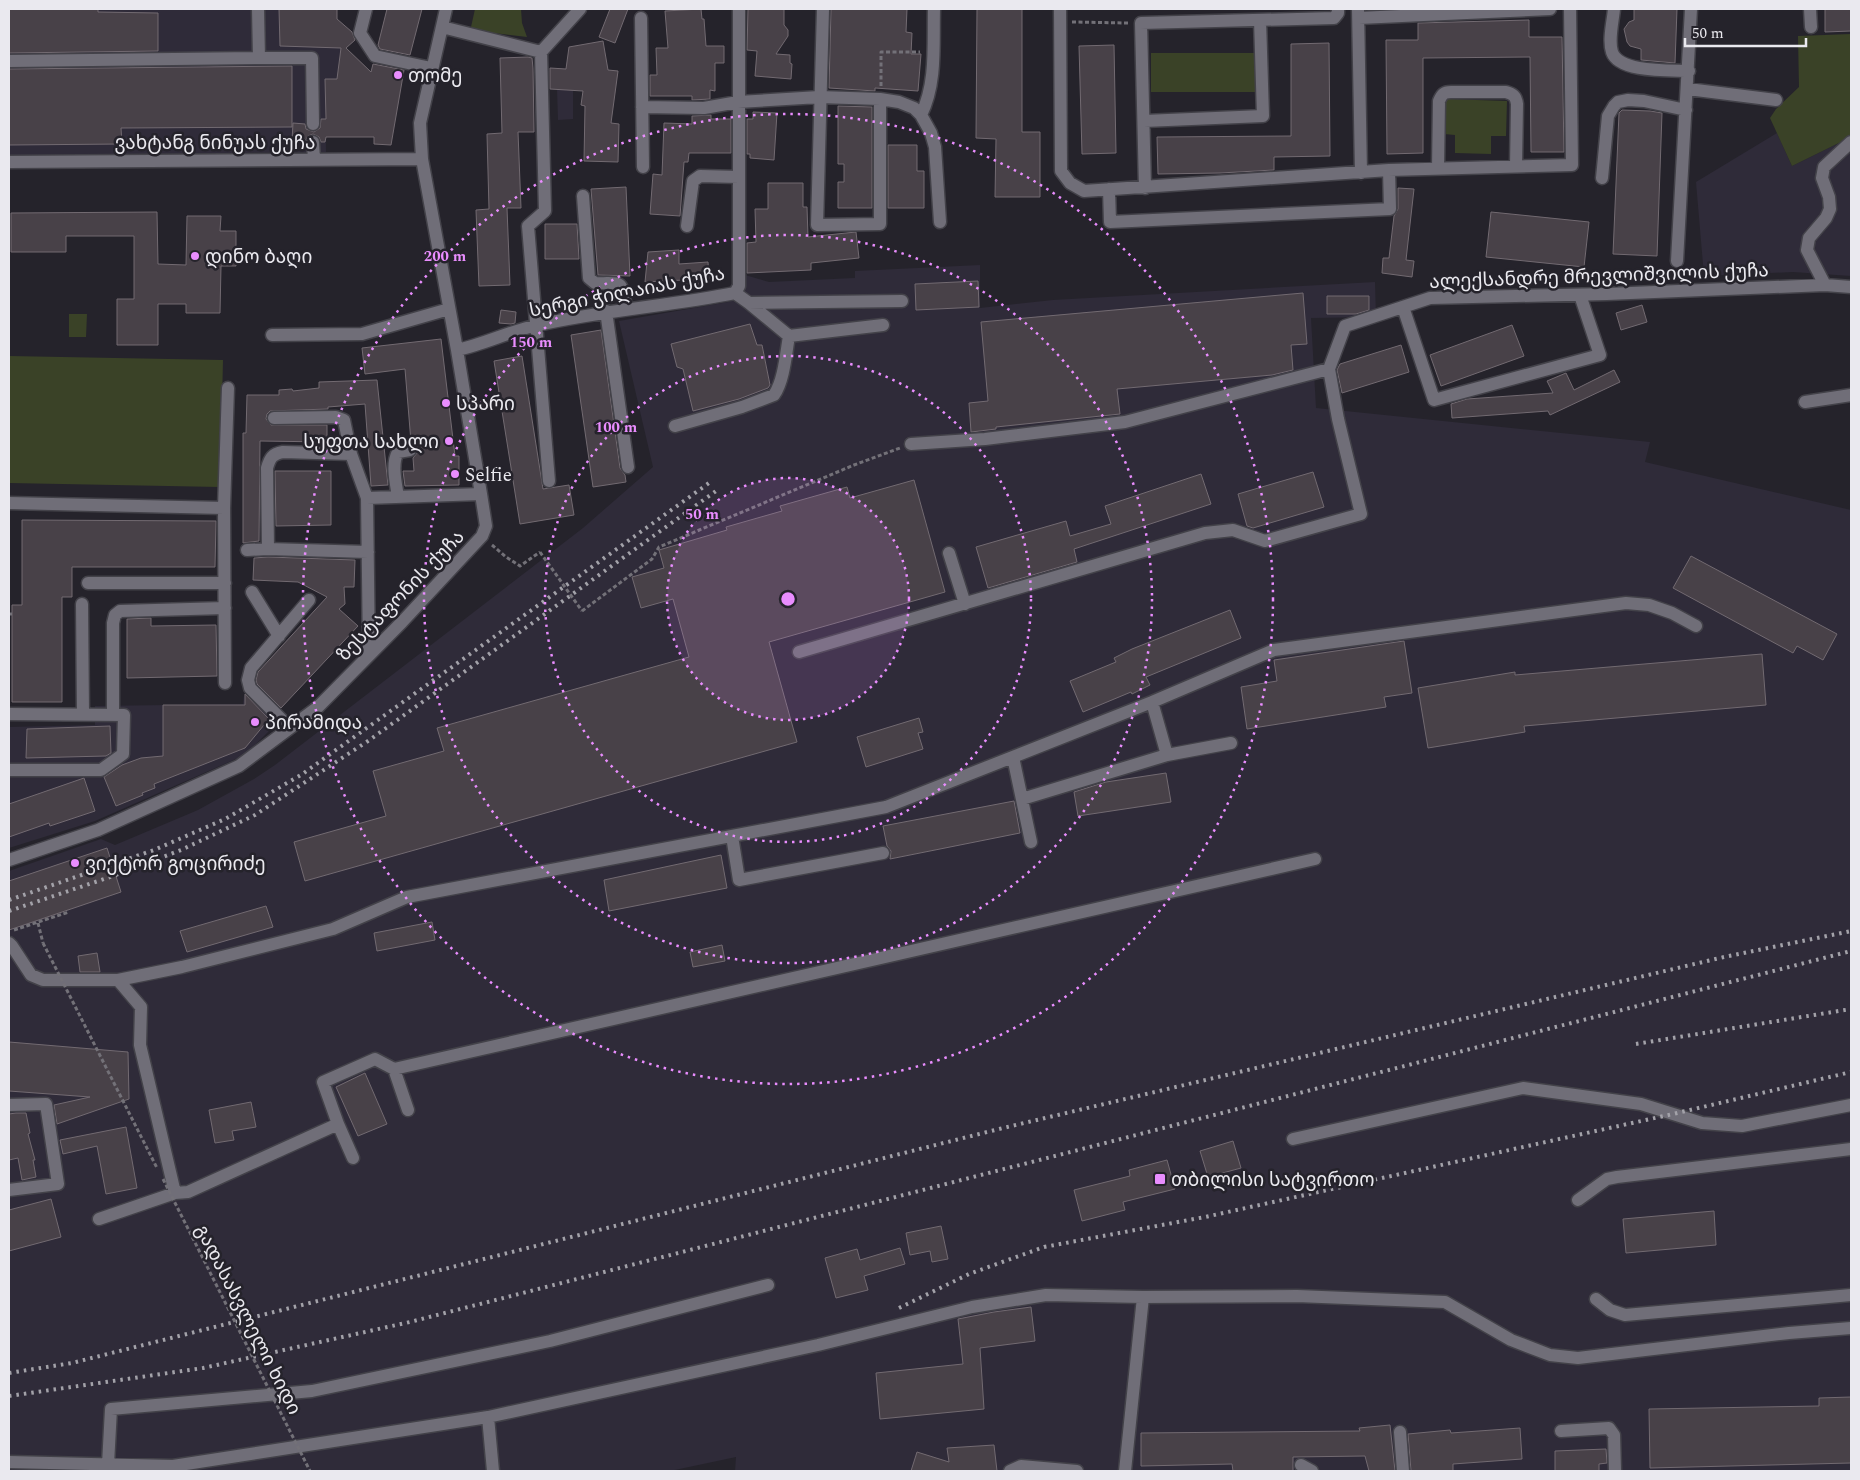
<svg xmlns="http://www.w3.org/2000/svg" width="1860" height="1480" font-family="Spectral,'Noto Sans Georgian',serif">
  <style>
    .built { fill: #2f2b39 }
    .green { fill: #3a4227 }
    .building { fill: #484148; stroke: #726a71 }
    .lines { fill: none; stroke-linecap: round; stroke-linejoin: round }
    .minor-casing { stroke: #434249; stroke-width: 15 }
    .path { stroke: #737178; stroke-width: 3; stroke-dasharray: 4 2.5; stroke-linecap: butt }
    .minor { stroke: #706e78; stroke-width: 12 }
    .rail { stroke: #a3a2a9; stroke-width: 4; stroke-dasharray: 2.5 5; stroke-linecap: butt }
    .path-bridge { stroke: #737178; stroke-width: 3; stroke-dasharray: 4 2.5; stroke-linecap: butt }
    .ring { fill: none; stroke: #e98dfe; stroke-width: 2.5; stroke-dasharray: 2.5 5 }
    .poi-dot { fill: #e98dfe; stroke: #25232b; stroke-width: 2 }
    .labels { text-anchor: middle; stroke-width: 5; stroke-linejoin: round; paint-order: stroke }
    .poi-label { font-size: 19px; fill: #eae9ef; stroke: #25232b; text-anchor: start }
    .street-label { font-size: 19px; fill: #eae9ef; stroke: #25232b }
    .centre { fill: #e98dfe; stroke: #25232b; stroke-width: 2.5 }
    .ring-label { font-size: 15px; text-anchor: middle; font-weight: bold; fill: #e98dfe; stroke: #25232b; stroke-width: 5; stroke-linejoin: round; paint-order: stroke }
  </style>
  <rect width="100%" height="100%" fill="#25232b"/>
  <path class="built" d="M9,9H308L309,15L341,44L337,79H325L326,152L9,155Z
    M557,89H573V119L558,120Z
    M1777,133L1792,166L1851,137V276L1793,272L1704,276L1696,182Z
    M980,265V308L1053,300L1375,282L1376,317L1311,318L1316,408L1650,442L1645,462L1851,510V1471H735L736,1457L670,1471H9V871L101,839L115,845L198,810L254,779L275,765L583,528L653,467L619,321L728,302L739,298L744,291L745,275L769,282L855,278V271Z
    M244,695L278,722L245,755L95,821L9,848V727L95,725V706L243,704Z"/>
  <path class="green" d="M475,9H521L522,23L527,37L478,31L471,27Z
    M1851,34V137L1792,166L1770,118L1776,109L1799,87L1798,36Z
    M1151,53H1258L1257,92H1151Z
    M1446,99L1507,101L1506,136H1491V154L1455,153V135L1444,134Z
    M69,314H87L86,337H69Z
    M9,356L223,360L220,487L9,483Z"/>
  <path class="building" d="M9,9H98V12L158,13V51L9,53Z
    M279,9H337V19L352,32L355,40L346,48L371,72L373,64L404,70L391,145L374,144V137H326L325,142H321L319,137L313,134L308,136L305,141H292L293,123L305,124L306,129L314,132L320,128L321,119H326L325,79H337L341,48L280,46Z
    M387,9H422L410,55L380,49L378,45Z
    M610,9H628L615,43L599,37Z
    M701,9L702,19H704L706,46H724V63H715V91L710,90V99L692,100V96H650V75H657L656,48H668L665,11Z
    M748,9H784V25L788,30V36L776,54L790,55V63L792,64L791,79L755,76L757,51L747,50Z
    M831,9H907L906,32L912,33L911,54H921L918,91L875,88V91L829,88Z
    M977,9H1022V132H1040V197H995L996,139L976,138Z
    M1634,9H1677L1675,63L1641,60V49L1630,46L1627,42L1624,29L1629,22L1634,20Z
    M1825,9H1851V31L1825,32Z
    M1529,20V37H1562L1564,152H1531L1530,57L1423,58V153L1387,154L1386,40H1418V23Z
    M603,41L608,70L618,71L611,123L619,124L618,162L584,161L585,106L581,105L583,91L550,89V68L566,69L569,47Z
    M1329,43L1330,156L1274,157V170L1220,173L1158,174L1157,137L1291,136V44Z
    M1114,45L1116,153L1082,154L1079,46Z
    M528,57L532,58L533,68L534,132H518L521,208H507L510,285L479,286L476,210L489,209L487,134L502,133L500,58Z
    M292,66V127L121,128L122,144L9,145V69Z
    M838,106L872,107V208H838V182H844V164H838Z
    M1622,110L1650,111L1662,113L1657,256L1613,254L1619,113Z
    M753,112L777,113L774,160L750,158V154H747V119H753Z
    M711,115V119H731V153H689L688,162H684L680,216L650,214L653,174L662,175L664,123L692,124V116Z
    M888,145H917V171H924V208H888Z
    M768,183H803V207H807L808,237L856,232L859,258L811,263V270L747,273V243L756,242L755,209H768Z
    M626,187L630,276L598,275L591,189Z
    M1398,188L1414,189L1406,260L1414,261L1412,277L1382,273L1383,258H1389L1394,216L1398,209Z
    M157,212L158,264L186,265L187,216H221L220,231H236V266H221L220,313H186V304H158V345H117V299H134V236H66V252H11V213Z
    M1491,212L1589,222L1584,267L1486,257Z
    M545,224H577L579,259H545Z
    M679,250V264L708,262L709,279L705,283L689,285L683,280L645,282L648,252Z
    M978,281L979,307L916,310L915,284Z
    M1303,293L1307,344L1291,345L1293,370L1272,375L1117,389L1120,414L996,427V429L971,432L969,403L988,401L981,322Z
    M1327,296H1369V310L1356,314H1327Z
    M1642,305L1647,322L1621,330L1616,313Z
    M501,310L516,312L515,323L511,324L499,323Z
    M750,324L757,345H762L770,385L768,388L739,399L693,411L683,369L677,367L671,344Z
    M1512,325L1524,356L1441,386L1430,355Z
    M601,330L620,468L625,475L626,482L593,487L571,335Z
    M441,339L455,456H459V485L405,486L403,471H414L413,458L417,453L418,449L416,444L411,442L405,369L365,374L362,348Z
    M1401,345L1409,372L1342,393L1337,370L1340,364Z
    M522,356L543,489L569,485L574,515L520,524L494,361Z
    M1614,370L1620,382L1550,415L1548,411L1452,418L1451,404L1467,399L1553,393L1547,381L1566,373L1574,390Z
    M377,380L388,485L371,486L365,404L328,407V409L270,411L267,414L266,419L271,425H327V442L260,441L259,541L243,543V433H246L247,395H279V390L292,389L293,391L319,388V382Z
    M275,471H331V525L276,526Z
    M1313,472L1324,507L1253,528L1247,526L1238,494Z
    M1201,474L1211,504L1074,549L1077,562L988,588L976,547L1066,521L1070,536L1111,524L1105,506Z
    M914,480L945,592L769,642L797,742L305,881L294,842L386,816L373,771L444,751L437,728L689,657L673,599L641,608L632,577L664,568L659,550L727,530L726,527L782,511L780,506L847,487L850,498Z
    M22,520L216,521L215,567H72V597H62V702H12V605H22Z
    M1691,556L1837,634L1823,660L1797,646L1793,653L1673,588Z
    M268,557L355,560L354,587H344L345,604L339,609L358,626L281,708L257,684L256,680L258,672L327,597L298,582L253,580L254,558Z
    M1230,610L1241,638L1146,677L1150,685L1132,694L1131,692L1083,712L1070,681L1116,662L1114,658L1132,649Z
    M151,618V626L216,625L217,676L127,678V619Z
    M1404,641L1412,693L1384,697L1386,707L1247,729L1241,687L1277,681L1274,660Z
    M1762,654L1766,705L1524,726L1525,732L1428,748L1418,688L1515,672V675Z
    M245,694L269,719L245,748L154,784L155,788L142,793L143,795L116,806L104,777L122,765L141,758L163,756V705H245Z
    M919,718L923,732L918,733L923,749L866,767L857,737Z
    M110,726L111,753L106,756L26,758L27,729Z
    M1166,773L1171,802L1078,816L1074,792L1106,782Z
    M84,778L95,811L50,826L49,823L9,837V804Z
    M1014,801L1020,833L890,859L891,851L887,846L883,826Z
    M107,848L121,892L9,930V881Z
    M721,855L727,888L609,911L604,880Z
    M266,906L273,927L187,952L180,931Z
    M432,922L435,940L377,951L374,933Z
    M722,945L725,961L693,967L690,952Z
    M97,953L100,972H80L78,956Z
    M9,1042L128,1052L129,1099L57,1124L54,1105L90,1097L9,1091Z
    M365,1073L387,1124L358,1136L336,1087Z
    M251,1102L256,1127L232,1131L234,1140L215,1143L209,1110Z
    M16,1113H26L30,1133L28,1134L35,1160H33L36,1177L22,1180L18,1158L9,1160V1114Z
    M126,1127L137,1188L106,1194L97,1146L63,1154L60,1140Z
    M1233,1141L1241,1168L1208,1177L1200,1151Z
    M1167,1160L1175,1189L1123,1202L1125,1210L1082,1221L1074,1190L1130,1176L1129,1170Z
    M51,1199L61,1237L9,1251V1210Z
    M1714,1211L1716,1245L1626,1253L1623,1219Z
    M941,1226L948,1259L932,1262L930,1251L910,1255L906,1233Z
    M900,1248L905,1264L864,1276L868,1290L836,1298L825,1258L857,1249L860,1260Z
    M1031,1307L1035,1341L980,1348L984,1409L880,1419L876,1373L963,1364L958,1319L994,1312Z
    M1851,1397V1463L1650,1468L1649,1409L1819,1406V1398Z
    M1390,1425L1395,1471H1369L1365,1456L1293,1457V1471H1233L1232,1464L1141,1466V1433L1360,1431L1359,1428Z
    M1520,1428L1522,1459L1453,1464V1471H1411L1408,1434L1450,1430L1451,1433Z
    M994,1445L997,1471H911L917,1452L949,1462L947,1448Z
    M1606,1449L1607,1463L1599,1464V1471H1555V1451Z"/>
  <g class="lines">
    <defs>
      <path id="minor" d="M366,9L360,33L375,56L431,68
        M823,9L817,225L880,224V99
        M934,9C933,44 937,83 921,115L931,133L935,147L940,222
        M1060,9L1061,171L1070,183L1084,191L1389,170L1572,165L1570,9
        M1358,9L1361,173
        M1614,9C1613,21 1608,40 1612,52C1619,73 1670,70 1689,71
        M1810,9L1811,27
        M641,18L643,167
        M1359,18L1550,9
        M442,27L541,52L545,211L528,226L549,481
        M541,52L580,9
        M259,58H312L313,124
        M9,61L259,58L258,9
        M1688,89L1776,100
        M642,107L704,108L738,102L819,97L880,99L899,102L914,108L921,115
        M1144,121L1263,116L1260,20
        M313,142L314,160
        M9,162L422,159
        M1438,168L1439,101C1442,94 1444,92 1451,92H1506C1513,94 1516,96 1517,104L1516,166
        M1602,178L1608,116L1614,106L1618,102L1628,100L1644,101L1686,110
        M1145,188L1141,23L1334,18L1338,13V9
        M1109,189L1110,222L1390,209L1389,170
        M583,196L589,278L595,283C623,284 621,278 626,308
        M687,226L693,181L700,176L739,177
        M1677,261L1691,9
        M1825,285L1807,250L1809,238L1826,218L1830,209L1829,197L1822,178L1824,167L1851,142
        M735,293L749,303L902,301
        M749,303L789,336L883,325
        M1403,307L1434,400L1600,355L1580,295
        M606,311L628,467
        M272,335L362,334L449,309
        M457,350C485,344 510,331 538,325C603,310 670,306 735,293L739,286V9
        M1805,402L1851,395
        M274,418L336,417L344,420L351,454L367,498
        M675,426L742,407L774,395C784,381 786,353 789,336
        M911,444L985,439L1125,422L1329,369L1345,326L1430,298L1607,294L1825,285L1851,287
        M398,497C396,483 391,464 398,452L410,450
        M9,503L224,508
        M268,549L267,468C270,458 272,454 283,452L351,454
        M247,550L268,549L368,552
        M949,553L965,604
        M88,583H225
        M252,592L279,636
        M82,604L83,714
        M799,652L1205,533L1233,530L1265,541L1361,514L1338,419L1329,369
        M369,654L367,498L481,494
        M225,683L224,508L228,388
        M1152,702L1167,755
        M9,714L124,715L123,754L101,770H9
        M113,715V623L115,615L120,611L225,608
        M290,728L250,688L248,680L251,668L309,600
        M1013,757L1031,842
        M1022,799L1167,755L1231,743
        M732,836L739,880L883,853
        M9,860L98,830L239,766L318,707L402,622L482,536L486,526L481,494L457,350L422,159L420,123L446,9
        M9,943L12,946L31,975L43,980H118L141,1007L140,1045L175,1193
        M118,980L182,967L333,929L407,897L886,807L1152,702L1274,650L1626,603L1649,605L1672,613L1696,626
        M394,1069L1315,859
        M9,1105L46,1104L58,1184L9,1190
        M338,1124L353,1158
        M1293,1139L1523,1088L1641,1104L1702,1123L1742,1126L1851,1105
        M1578,1200L1607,1179L1617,1177L1851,1149
        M99,1219L175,1193L188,1192L338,1124L323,1082L375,1059L394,1069L408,1110
        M1596,1299L1610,1310L1625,1315L1851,1295
        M488,1417L493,1471
        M1561,1431L1609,1428L1614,1435L1615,1471
        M1400,1432L1403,1471
        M9,1462L173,1466L488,1417L818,1345L972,1307L1046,1295L1143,1297L1297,1296L1445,1302L1511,1340L1550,1355L1578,1358L1789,1333L1851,1328
        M108,1464L111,1409L312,1391L550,1341L768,1285
        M1301,1465L1312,1471
        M1010,1471L1021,1466L1077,1471
        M1125,1471L1143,1297"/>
    </defs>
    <use href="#minor" class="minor-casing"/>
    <path class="path" d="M1072,22L1128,23
      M881,86V52H920
      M492,545L506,557L520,566L540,552
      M582,611L652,559L659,547L854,465L900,448
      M9,614H12
      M38,923L43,943
      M14,930L69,912"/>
    <use href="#minor" class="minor"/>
    <path class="rail" d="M9,900L154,850L225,819L301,775L709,483
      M9,911L116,875L181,850L255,815L368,741L716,491
      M1636,1044L1851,1009
      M899,1308L969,1274L1044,1247L1205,1217L1673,1114L1851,1072
      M9,1373L72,1363L1003,1128L1724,957L1851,931
      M9,1396L203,1368L410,1322L1851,951"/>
    <path class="path-bridge" d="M540,552L582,611
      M43,943L157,1168
      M163,1179L310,1471"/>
  </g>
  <circle cx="788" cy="599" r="121" fill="#e98dfe" fill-opacity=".12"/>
  <g class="ring">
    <circle cx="788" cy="599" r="121"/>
    <circle cx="788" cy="599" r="243"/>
    <circle cx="788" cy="599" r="364"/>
    <circle cx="788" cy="599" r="485"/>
  </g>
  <g class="poi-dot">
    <circle cx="398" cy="75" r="5"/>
    <circle cx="195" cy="256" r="5"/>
    <circle cx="446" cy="403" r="5"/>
    <circle cx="449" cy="441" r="5"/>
    <circle cx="455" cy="474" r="5"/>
    <circle cx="255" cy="722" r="5"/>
    <circle cx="75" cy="863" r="5"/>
    <rect x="1154" y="1173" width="12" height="12" rx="2.5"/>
  </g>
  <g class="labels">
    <g class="poi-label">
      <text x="408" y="82">თომე</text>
      <text x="205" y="263">დინო ბაღი</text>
      <text x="456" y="410">სპარი</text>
      <text x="439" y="448" text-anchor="end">სუფთა სახლი</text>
      <text x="465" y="481">Selfie</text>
      <text x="265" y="729">პირამიდა</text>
      <text x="85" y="870">ვიქტორ გოცირიძე</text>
      <text x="1171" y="1186">თბილისი სატვირთო</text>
    </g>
    <g class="street-label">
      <text x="215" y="149">ვახტანგ ნინუას ქუჩა</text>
      <text transform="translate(1599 275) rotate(-2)" y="7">ალექსანდრე მრევლიშვილის ქუჩა</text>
      <text transform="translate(627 291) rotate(-11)" y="7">სერგი ჭილაიას ქუჩა</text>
      <text transform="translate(400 595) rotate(-46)" y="7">ზესტაფონის ქუჩა</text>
      <text transform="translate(249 1319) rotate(63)" y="7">გადასასვლელი ხიდი</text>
    </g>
  </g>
  <circle cx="788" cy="599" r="8" class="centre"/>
  <g class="ring-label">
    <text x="445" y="261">200 m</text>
    <text x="531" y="347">150 m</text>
    <text x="616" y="432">100 m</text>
    <text x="702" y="519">50 m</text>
  </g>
  <rect width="1860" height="1480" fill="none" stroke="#eae9ef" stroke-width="20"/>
  <path d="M1685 38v8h121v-8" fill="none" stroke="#eae9ef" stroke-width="2.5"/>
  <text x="1692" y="38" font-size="15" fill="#eae9ef" stroke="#25232b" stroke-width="4" paint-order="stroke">50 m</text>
</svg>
